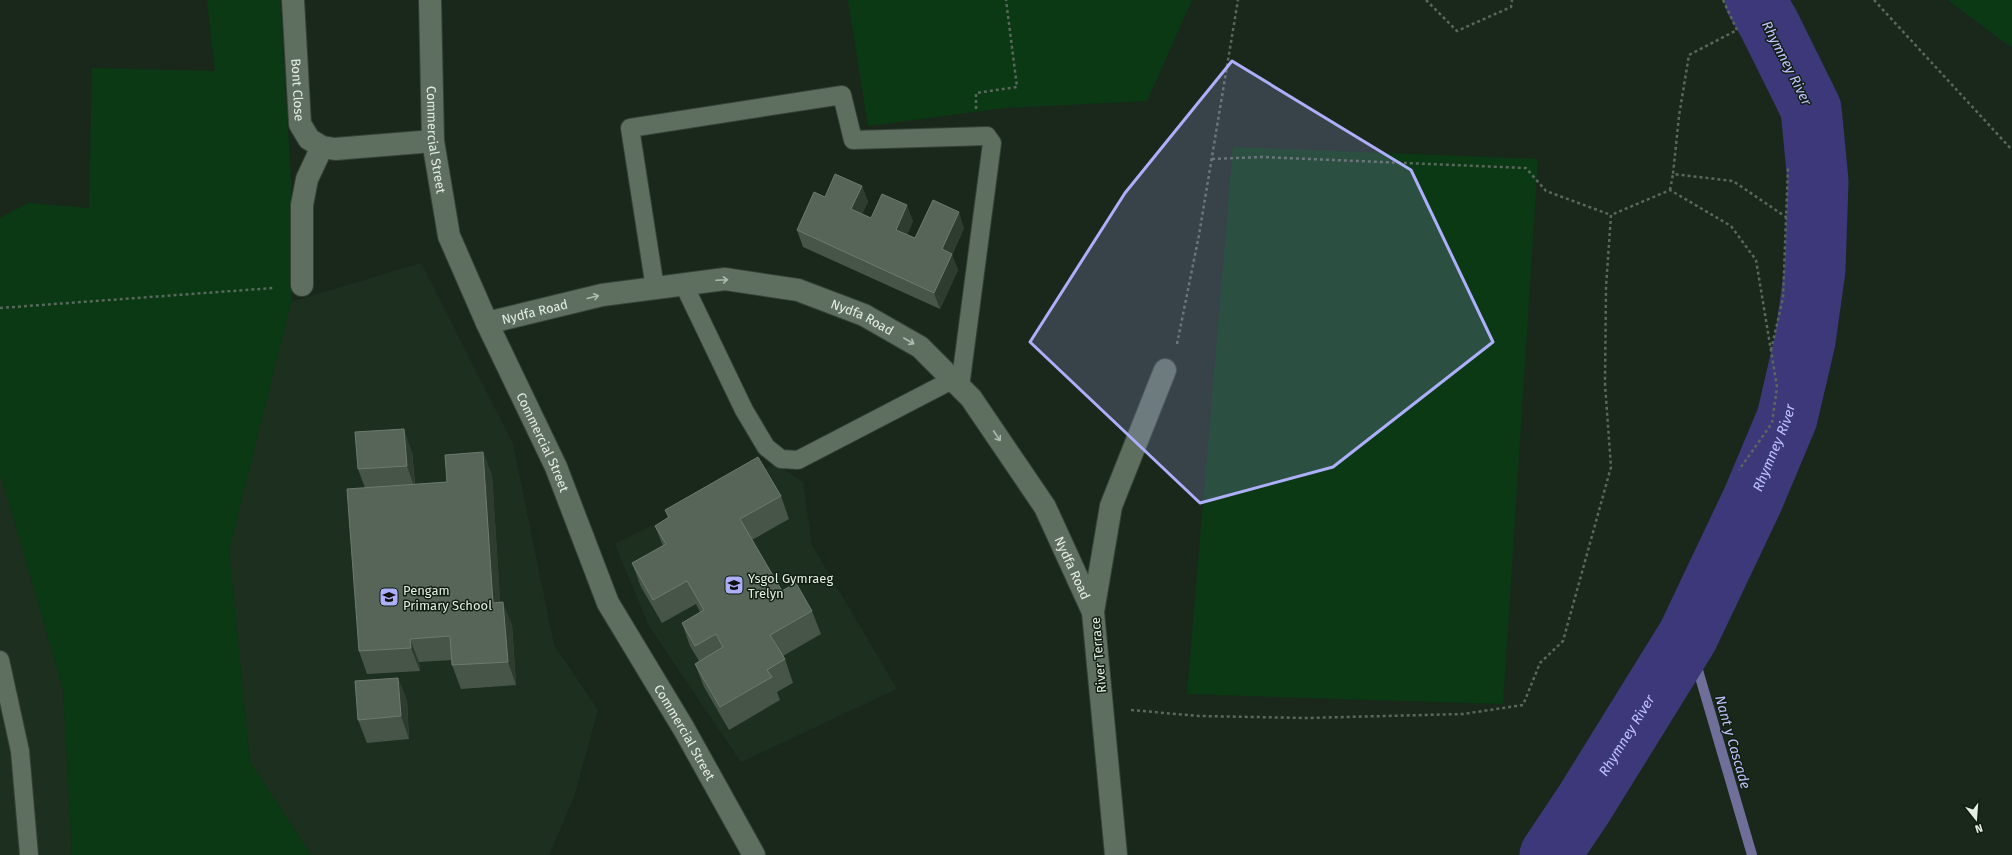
<svg xmlns="http://www.w3.org/2000/svg" width="2012" height="855" font-family="'Fira Sans',sans-serif">
  <style>
    .built { fill: #1d301f }
    .green { fill: #0a3914 }
    .lines { fill: none; stroke-linecap: round; stroke-linejoin: round }
    .stream { stroke: #6f6f9a; stroke-width: 10 }
    .river { stroke: #3c387a; stroke-width: 61 }
    .lane-casing { stroke: #364237; stroke-width: 20 }
    .street-casing { stroke: #364237; stroke-width: 24 }
    .secondary-casing { stroke: #364237; stroke-width: 24 }
    .path { stroke: #5a675c; stroke-width: 2.5; stroke-dasharray: 3 3; stroke-linecap: butt }
    .lane { stroke: #5e6e5f; stroke-width: 18 }
    .street { stroke: #5e6e5f; stroke-width: 22 }
    .secondary { stroke: #5e6e5f; stroke-width: 22 }
    .wall { fill: #465547 }
    .shaded-wall { fill: #2d3c2f }
    .building { fill: #576558; stroke: #6d7a6e }
    .oneway { stroke: #afbbaf }
    .marked { fill: #adaffb; fill-opacity: 0.2; stroke: #adaffb; stroke-width: 3; stroke-linejoin: round }
    .labels { text-anchor: middle; stroke-width: 3; stroke-linejoin: round; paint-order: stroke }
    .street-label { font-size: 13px; fill: #e5eee5; stroke: #111f12 }
    .poi-label { font-size: 13px; fill: #e5eee5; stroke: #111f12; text-anchor: start }
    .water-label { font-size: 14px; font-style: italic; fill: #c0c2fe; stroke: #111f12 }
  </style>
  <rect width="100%" height="100%" fill="#1a281c"/>
  <path class="built" d="M421,263L513,444L554,645L598,710L574,797L549,855H311L250,762L229,550L291,302Z
    M775,464L803,482L812,545L897,689L741,762L649,626L615,544Z
    M0,478L2,479L63,689L72,855H0Z"/>
  <path class="green" d="M207,0H280L291,181V302L229,550L250,762L311,855H72L63,689L2,479L0,478V218L28,203L89,208L92,68L215,71Z
    M848,0H1192L1147,101L1004,108L868,126Z
    M1948,0H2012V48Z
    M1233,147L1538,159L1503,704L1187,694Z"/>
  <g class="lines">
    <path class="stream" d="M1688,636L1752,855"/>
    <path class="river" id="s1" d="M1550,855L1584,804L1688,636L1753,499L1787,418L1805,341L1815,270L1818,181L1811,109L1769,24L1755,0"/>
    <defs>
      <path id="lane" d="M684,285L744,410L766,447L781,459L798,460L952,380
        M655,288L630,128L842,95L853,140L987,136L992,143L960,387
        M0,660L20,751L29,855"/>
      <g id="street">
        <path id="s2" d="M293,0L300,124L309,139L322,147L307,179L302,205V285"/>
        <path d="M322,147L335,149L433,141"/>
        <path id="s3" d="M487,323L602,295L725,279L798,290L864,315L920,347L971,398L1045,507L1093,612"/>
        <path d="M1116,855L1093,612L1111,506L1165,370"/>
      </g>
      <g id="secondary">
        <path id="s4" d="M430,0L433,141L449,236L487,323L556,467L608,603L684,729L754,855"/>
      </g>
    </defs>
    <use href="#lane" class="lane-casing"/>
    <use href="#street" class="street-casing"/>
    <use href="#secondary" class="secondary-casing"/>
    <path class="path" d="M1426,0L1457,31L1511,7L1512,0
      M1723,0L1737,30L1689,55L1679,116L1673,174L1733,181L1786,217
      M1874,0L2012,150
      M976,109V93L1017,87L1006,0
      M1212,159L1260,157L1526,168L1546,191L1611,215
      M1670,190L1673,174
      M0,308L273,288
      M1177,344L1199,235L1238,0
      M1771,350L1783,298L1788,166
      M1131,710L1199,716L1307,718L1463,714L1523,705L1540,663L1563,641L1611,467L1605,384L1606,287L1611,215L1670,190L1731,226L1756,260L1777,387L1772,423L1739,470"/>
    <use href="#lane" class="lane"/>
    <use href="#street" class="street"/>
    <use href="#secondary" class="secondary"/>
  </g>
  <path class="wall" d="M862,186L868,202L862,214L871,218L913,221L907,235L915,238L964,228L952,255L958,270L940,309L803,247L797,230Z
    M412,452L415,484L447,482L483,452L492,476L500,602L512,625L516,685L461,689L452,665V660L419,662L420,671L367,674L359,651L365,488L358,469Z
    M781,496L789,519L752,540L782,591L812,611L821,634L783,656L785,659L793,683L777,692L780,700L729,730L704,687L695,664L699,661L690,646L682,623L700,612L696,604L662,623L641,587L632,563L663,546L655,526L668,518L665,510Z
    M398,678L407,701L409,739L367,743L358,720Z"/>
  <path class="shaded-wall" d="M862,186L868,202L857,225L851,209Z
    M907,205L913,221L902,246L896,230Z
    M959,212L964,228L952,255L958,270L940,309L934,293L942,249Z
    M404,429L412,452L415,489L407,466Z
    M483,452L492,476L502,626L493,603Z
    M503,602L512,625L516,685L508,662Z
    M410,639L419,662L420,671L411,648Z
    M398,678L407,701L409,739L401,716Z"/>
  <path class="building" d="M835,174L862,186L851,209L871,218L882,194L907,205L896,230L915,238L933,200L959,212L942,249L952,254L934,293L797,230L814,192L825,197Z
    M404,429L407,466L358,469L355,432Z
    M483,452L493,603L503,602L508,662L452,665L450,636L410,639L411,648L359,651L347,489L447,482L445,455Z
    M758,457L781,496L740,519L782,591L796,583L812,611L770,635L785,659L767,670L772,677L720,707L695,664L723,647L716,634L695,646L682,623L704,610L687,581L653,600L632,563L666,544L655,526L669,517L665,510Z
    M398,678L401,716L358,720L355,681Z"/>
  <defs><path id="oneway-shaft" d="M-6 0H5M1.5-3L5.5 0L1.5 3" fill="none" stroke-width="1.6" stroke-linecap="round" stroke-linejoin="round"/></defs>
  <g class="oneway">
    <use href="#oneway-shaft" transform="translate(722 280) rotate(-3)"/>
    <use href="#oneway-shaft" transform="translate(593 297) rotate(-14)"/>
    <use href="#oneway-shaft" transform="translate(909 341) rotate(30)"/>
    <use href="#oneway-shaft" transform="translate(997 436) rotate(56)"/>
  </g>
  <path class="marked" d="M1232,61L1411,170L1493,342L1333,467L1200,503L1030,342L1125,193Z"/>
  <defs>
    <symbol id="school-square" viewBox="-11 -11 22 22"><rect x="-9" y="-9" width="18" height="18" rx="4" fill="#adaffb" stroke="#111f12"/><path d="M0-5L7-2L0 1L-7-2ZM-4 1L0 2.5L4 1V4Q0 6-4 4Z" fill="#111"/></symbol>
  </defs>
  <g fill-rule="evenodd">
    <use href="#school-square" x="723" y="574" width="22" height="22"/>
    <use href="#school-square" x="378" y="586" width="22" height="22"/>
  </g>
  <g class="labels">
    <g class="street-label">
      <text dy="5" stroke="none"><textPath href="#s2" startOffset="90">Bont Close</textPath></text>
      <text dy="5" stroke="none"><textPath href="#s4" startOffset="140">Commercial Street</textPath></text>
      <text dy="5" stroke="none"><textPath href="#s3" startOffset="49">Nydfa Road</textPath></text>
      <text dy="5" stroke="none"><textPath href="#s3" startOffset="386">Nydfa Road</textPath></text>
      <text dy="5" stroke="none"><textPath href="#s4" startOffset="464">Commercial Street</textPath></text>
      <text dy="5" stroke="none"><textPath href="#s3" startOffset="722">Nydfa Road</textPath></text>
      <text transform="translate(1098 655) rotate(-95)" y="5">River Terrace</text>
      <text dy="5" stroke="none"><textPath href="#s4" startOffset="788">Commercial Street</textPath></text>
    </g>
    <g class="poi-label">
      <text x="748" y="583">Ysgol Gymraeg<tspan x="748" dy="15">Trelyn</tspan></text>
      <text x="403" y="595">Pengam<tspan x="403" dy="15">Primary School</tspan></text>
    </g>
    <g class="water-label">
      <text transform="translate(1787 63) rotate(63)" y="5">Rhymney River</text>
      <text dy="5" stroke="none"><textPath href="#s1" startOffset="466">Rhymney River</textPath></text>
      <text dy="5" stroke="none"><textPath href="#s1" startOffset="142">Rhymney River</textPath></text>
      <text transform="translate(1733 742) rotate(74)" y="5">Nant y Cascade</text>
    </g>
  </g>
  <g transform="translate(1976 819) rotate(163)" stroke="#111f12" stroke-width="3" paint-order="stroke">
  <path d="M0-3L7 15L0 10L-7 15Z" fill="#e5eee5"/>
  <text y="-6" font-size="11" font-weight="bold" text-anchor="middle" fill="#e5eee5">N</text>
  </g>
</svg>
